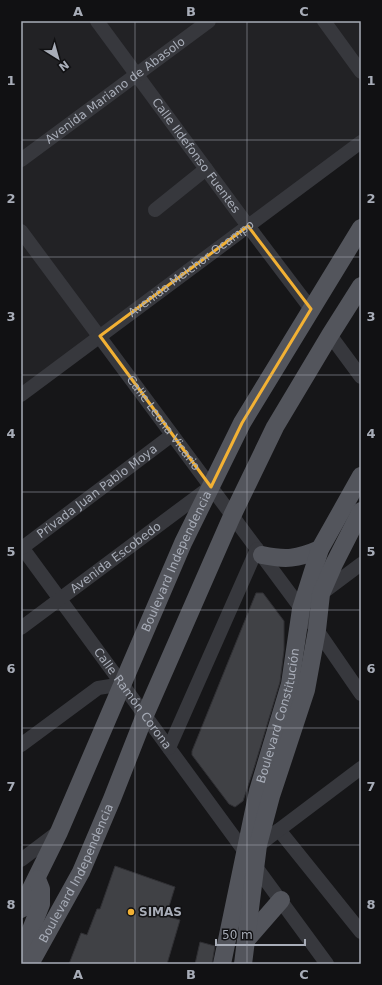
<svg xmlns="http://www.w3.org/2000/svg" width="382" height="985" font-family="'DejaVu Sans',sans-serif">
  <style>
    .built { fill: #222225 }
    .building { fill: #404145; stroke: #303034 }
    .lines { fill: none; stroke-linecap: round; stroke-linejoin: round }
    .minor { stroke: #37383d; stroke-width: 14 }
    .major { stroke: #53555c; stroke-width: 18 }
    .marked { fill: none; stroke: #f2b134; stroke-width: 3; stroke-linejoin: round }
    .grid { fill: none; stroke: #a8adb8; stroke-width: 1; stroke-opacity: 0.55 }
    .poi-dot { fill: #f2b134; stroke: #111113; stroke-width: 1.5 }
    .labels { text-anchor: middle; stroke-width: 3; stroke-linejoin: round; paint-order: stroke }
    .street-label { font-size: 12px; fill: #a8adb8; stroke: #111113 }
    .poi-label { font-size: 12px; font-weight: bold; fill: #a8adb8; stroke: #111113; text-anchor: start }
    .neatline { fill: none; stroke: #a8adb8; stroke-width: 1.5 }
    .grid-label { font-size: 13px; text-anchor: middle; font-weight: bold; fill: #a8adb8 }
  </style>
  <rect width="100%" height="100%" fill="#161618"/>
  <path class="built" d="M21,21H361V138L21,390Z"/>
  <path class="building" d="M256,593H263L284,621V650L280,682L255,765L243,801L235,807L229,804L192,755V751Z
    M115,866L175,887L166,916L180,920L167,964H69L81,933L87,935L97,909H100Z
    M200,942L215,946L212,964H195Z"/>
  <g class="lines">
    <g class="minor">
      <path id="s1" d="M97,21L248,226L311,309"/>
      <path d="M324,21L361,72"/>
      <path id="s2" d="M21,160L209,21"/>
      <path d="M155,210L206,169"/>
      <path id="s3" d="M21,231L317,630L361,694"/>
      <path d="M330,335L361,377"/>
      <path id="s4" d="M21,395L361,142"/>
      <path id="s5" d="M21,546L327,964"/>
      <path id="s6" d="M22,548L172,435"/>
      <path d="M321,594L361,564"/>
      <path id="s7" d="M21,628L210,487"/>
      <path d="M21,745L98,688L123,684"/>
      <path d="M169,748L257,549"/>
      <path d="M279,830L361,932"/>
      <path d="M255,848L361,768"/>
      <path d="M21,860L58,832"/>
    </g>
    <g class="major">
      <path d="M262,555C286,560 297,559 320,549"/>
      <path id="s8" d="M21,909L59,832L183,543L242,423L361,228"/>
      <path d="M247,939L281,900"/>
      <path d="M29,964L23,955L25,945L41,904V889L37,879"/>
      <path id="s9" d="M30,964L81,872L112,799L145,715L232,516L275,427L330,335L361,286"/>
      <path id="s10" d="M222,964L258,791L290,684L301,609L320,549L361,476"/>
      <path d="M243,964L258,845L271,796L306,690L317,630L321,594L334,564L361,511"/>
    </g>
  </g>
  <path class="marked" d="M248,226L311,309L242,423L211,487L100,336Z"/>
  <path class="grid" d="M135,21V964M247,21V964M21,140H361M21,257H361M21,375H361M21,492H361M21,610H361M21,728H361M21,845H361"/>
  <circle class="poi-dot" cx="131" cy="912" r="4"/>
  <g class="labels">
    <g class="street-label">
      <text dy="4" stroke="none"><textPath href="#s2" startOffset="117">Avenida Mariano de Abasolo</textPath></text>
      <text dy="4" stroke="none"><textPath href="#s1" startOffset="167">Calle Ildefonso Fuentes</textPath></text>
      <text dy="4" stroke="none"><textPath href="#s4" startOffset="212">Avenida Melchor Ocampo</textPath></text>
      <text dy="4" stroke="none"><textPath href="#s3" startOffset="239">Calle Leona Vicario</textPath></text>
      <text dy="4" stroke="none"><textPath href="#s6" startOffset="94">Privada Juan Pablo Moya</textPath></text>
      <text dy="4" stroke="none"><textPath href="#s7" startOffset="118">Avenida Escobedo</textPath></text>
      <text dy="4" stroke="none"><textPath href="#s8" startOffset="381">Boulevard Independencia</textPath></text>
      <text dy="4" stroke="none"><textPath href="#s5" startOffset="189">Calle Ramón Corona</textPath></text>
      <text dy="4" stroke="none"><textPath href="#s10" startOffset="255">Boulevard Constitución</textPath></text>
      <text dy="4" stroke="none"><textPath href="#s9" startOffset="102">Boulevard Independencia</textPath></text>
    </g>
    <g class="poi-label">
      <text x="139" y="916">SIMAS</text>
    </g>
  </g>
  <rect width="382" height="985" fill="none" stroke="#111113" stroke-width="44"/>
  <g transform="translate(58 58) rotate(143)" stroke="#111113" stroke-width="3" paint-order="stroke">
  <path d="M0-3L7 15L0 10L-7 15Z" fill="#a8adb8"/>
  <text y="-6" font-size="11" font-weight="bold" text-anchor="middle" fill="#a8adb8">N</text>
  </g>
  <path d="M216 939v6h89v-6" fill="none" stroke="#a8adb8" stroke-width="2"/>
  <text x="222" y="939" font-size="12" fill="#a8adb8" stroke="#111113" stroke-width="3" paint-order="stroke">50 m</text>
  <rect x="22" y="22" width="338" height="941" class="neatline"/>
  <g class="grid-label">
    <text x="78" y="16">A</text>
    <text x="191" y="16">B</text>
    <text x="304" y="16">C</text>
    <text x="11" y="85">1</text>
    <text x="371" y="85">1</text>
    <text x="11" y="203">2</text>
    <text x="371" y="203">2</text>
    <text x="11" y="321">3</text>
    <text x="371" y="321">3</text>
    <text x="11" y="438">4</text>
    <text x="371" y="438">4</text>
    <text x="11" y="556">5</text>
    <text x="371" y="556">5</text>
    <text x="11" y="673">6</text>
    <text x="371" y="673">6</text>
    <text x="11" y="791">7</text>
    <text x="371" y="791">7</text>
    <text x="11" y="909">8</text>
    <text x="371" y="909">8</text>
    <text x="78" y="979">A</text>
    <text x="191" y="979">B</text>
    <text x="304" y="979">C</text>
  </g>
</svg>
